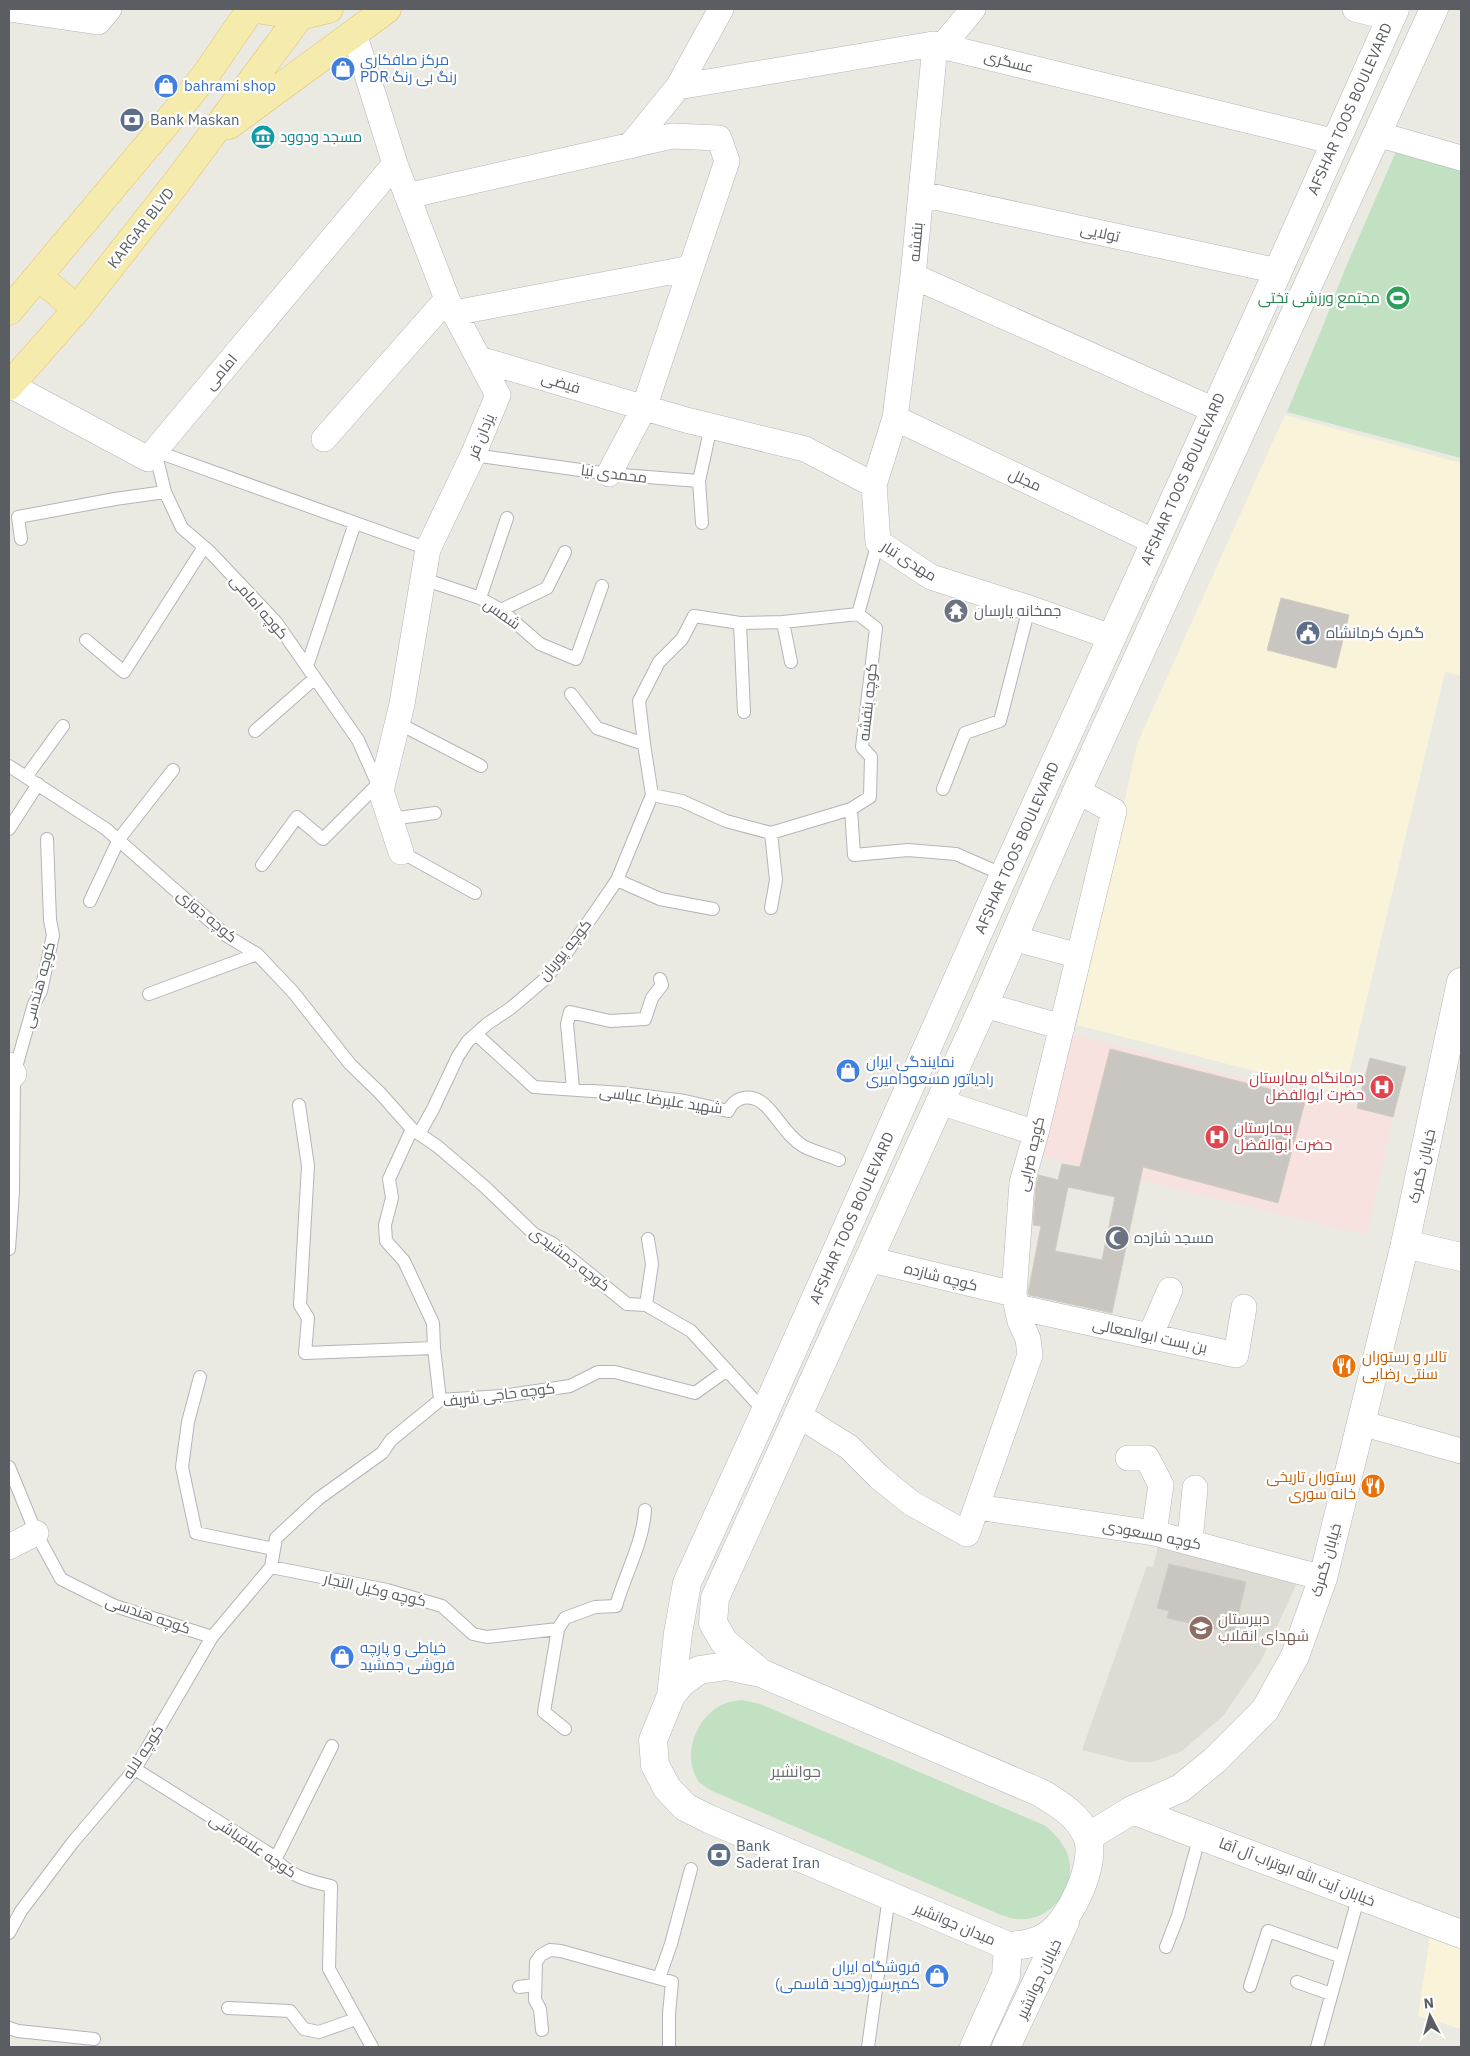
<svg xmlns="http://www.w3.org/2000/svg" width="1470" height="2056" font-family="'IBM Plex Sans',Cairo,sans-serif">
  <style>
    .commercial { fill: #f9f3d9 }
    .education { fill: #dedbd4 }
    .medical { fill: #f8e2df }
    .green { fill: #c1e1c2 }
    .building { fill: #c9c6c1; stroke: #cfcbc1; fill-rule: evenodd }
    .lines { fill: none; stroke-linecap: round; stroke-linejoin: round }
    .service-casing { stroke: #b3b4b8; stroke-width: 14 }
    .minor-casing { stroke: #b3b4b8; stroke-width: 26 }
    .tertiary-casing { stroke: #b3b4b8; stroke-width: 29 }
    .secondary-casing { stroke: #b4b6bb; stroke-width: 29 }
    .primary-casing { stroke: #e1c166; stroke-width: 29 }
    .service { stroke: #fff; stroke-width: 12 }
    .minor { stroke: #fff; stroke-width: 25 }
    .tertiary { stroke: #fff; stroke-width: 28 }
    .secondary { stroke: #fff; stroke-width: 28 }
    .primary { stroke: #f5ebad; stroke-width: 28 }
    .labels { text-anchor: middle; stroke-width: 4.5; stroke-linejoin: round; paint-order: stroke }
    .shop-label { font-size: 15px; fill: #366cbe; stroke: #fff; text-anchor: start }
    .street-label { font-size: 15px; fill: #5a5d61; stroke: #fff }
    .service-label { font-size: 15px; fill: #4e5e75; stroke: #fff; text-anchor: start }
    .culture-label { font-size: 15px; fill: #0d838f; stroke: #fff; text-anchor: start }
    .leisure-label { font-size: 15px; fill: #27864d; stroke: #fff; text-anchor: end }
    .worship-label { font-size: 15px; fill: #5b616d; stroke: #fff; text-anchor: start }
    .health-label { font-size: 15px; fill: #be3a42; stroke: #fff; text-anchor: end }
    .food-label { font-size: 15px; fill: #c56008; stroke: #fff; text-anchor: start }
    .education-label { font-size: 15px; fill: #785e54; stroke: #fff; text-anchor: start }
    .neighbourhood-label { font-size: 16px; fill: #6c6f73; stroke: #fff }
  </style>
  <rect width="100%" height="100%" fill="#ebeae2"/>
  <path class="commercial" d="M1285,415L1461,463V676L1445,672L1344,1094L1077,1025L1137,744Z
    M1430,1936L1461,1943V2029L1418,2016Z"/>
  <path class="education" d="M1158,1546L1298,1581L1261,1661L1223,1716L1182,1751L1153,1762H1130L1082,1750L1147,1566L1153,1567Z"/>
  <path class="medical" d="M1069,1033L1393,1117L1367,1235L1041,1156Z"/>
  <path class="green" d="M1398,147L1461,166V458L1287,412L1323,326L1345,269Z
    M742,1700L760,1704L1046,1826C1057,1836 1069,1849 1070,1865C1072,1894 1047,1923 1016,1919C1011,1919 1006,1916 1001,1915L712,1791C708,1788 702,1785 699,1782C680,1755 697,1714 726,1703C731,1701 737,1701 742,1700Z"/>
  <path class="building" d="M1281,598L1349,615L1336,668L1267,650Z
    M1110,1049L1306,1098L1278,1203L1143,1167L1112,1313L1029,1295L1028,1293L1041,1226L1033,1225L1036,1185L1039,1175L1058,1180L1062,1164L1080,1167ZM1068,1187L1115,1197L1102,1260L1055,1251Z
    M1370,1058L1406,1067L1393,1117L1357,1108Z
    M1169,1564L1246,1582L1234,1633L1167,1618L1169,1611L1157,1608Z"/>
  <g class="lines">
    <defs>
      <path id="service" d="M155,451L165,492L182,528L210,552L276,622L358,740L379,787
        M155,451L428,549
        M473,455L609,474L699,481L711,426
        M699,481L702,523
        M21,539L18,517L115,499L165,492
        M423,579L480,598L501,610L540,644L576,659L602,586
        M480,598L507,518
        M501,610L547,588L565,552
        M858,614L876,628L862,747L871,757L870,797L851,809L771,833L726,821L682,801L652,795L644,744L639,701L659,662L682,639L694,616L740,623L783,622Z
        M858,614L878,542
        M783,622L791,662
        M740,623L744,712
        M86,640L124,672L204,547
        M307,666L355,523
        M571,694L597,728L644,744
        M398,723L481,766
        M255,731L315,678
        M9,766L106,829L227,936L257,954L293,992L350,1064L380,1093L412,1129L437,1146L485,1187L534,1234L552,1243L627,1304L646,1305L691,1331L765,1412
        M26,777L63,726
        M943,789L965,733L1000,721L1029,608
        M851,809L854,855L908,850L956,854L1004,875
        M391,819L435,813
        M9,829L38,784
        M771,833L776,880L771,908
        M401,852L475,893
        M262,865L297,817L323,839L378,784
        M617,880L660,899L713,909
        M90,901L119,839L173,770
        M149,994L257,954
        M476,1034L534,1087L622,1093L685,1101L728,1111C736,1095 753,1093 766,1106C779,1119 787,1136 803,1146C814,1152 828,1155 839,1160
        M573,1088L567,1024L570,1012L610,1021L645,1019L652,998L662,985L660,979
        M299,1105L308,1166L300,1305L308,1318L305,1353L434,1348
        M412,1129L389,1179L392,1198L385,1225L386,1241L404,1261L433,1323L434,1348L440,1400
        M419,1134L433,1109L458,1056L468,1041L487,1024L511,1008L545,979L567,952L598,908L617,880L652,795
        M9,1249L13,1191L14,1074L34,1004L41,991L53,935L50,920L47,839
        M646,1305L652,1264L648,1239
        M200,1377L188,1422L182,1467L196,1533L274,1549
        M9,1467L36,1533L61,1579L115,1606L212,1637
        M271,1567L387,1590L442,1606L473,1634L487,1637L558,1629
        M565,1729L544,1712L558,1629L565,1618L595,1607L616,1606C625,1574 643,1543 645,1510
        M135,1769L270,1854C288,1875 304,1880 331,1886L329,1969L372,2047
        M275,1860L332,1746
        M9,1933L21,1911L73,1842L135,1769L212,1637L271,1567L276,1538L318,1499L382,1453L391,1440L440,1400L502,1396L570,1386L598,1372H615L695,1393L727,1370
        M1166,1947L1178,1916L1200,1835
        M659,1978L671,1944L691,1869
        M1297,1982L1331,1994
        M1250,1986L1268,1931L1342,1957
        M519,1987L534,1985
        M228,2008L290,2011L304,2029L319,2032L356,2019
        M9,2028L18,2031L94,2039
        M542,2030L540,2009L535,2000L536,1962L541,1955L550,1950L561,1951L672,1982L669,2014V2047
        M868,2047L889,1896
        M1317,2047L1359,1895"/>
      <path id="minor" d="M9,9L98,22L109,9
        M1355,9L1391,18
        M354,33L395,164L447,299L498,395L473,455L428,549L402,704L381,791L401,852
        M678,87L933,44L1336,142
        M1377,134L1461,158
        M630,146L678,87L721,9
        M921,194L1278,271
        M407,196L672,136L719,138L727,161L644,408L609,474
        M913,276L1214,410
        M454,313L691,268
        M479,359L686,420L805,449L874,485L878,542L931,577L1029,608L1111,637
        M10,385L148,459L395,164
        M895,418L1155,542
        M324,439L447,299
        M874,485L895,418L913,276L934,56L973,9
        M1013,938L1079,956
        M984,1005L1062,1027
        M9,1065L14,1074L9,1079
        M940,1102L1036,1133
        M868,1259L1014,1294
        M1017,1307L1236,1355L1244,1307
        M1150,1336L1170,1290
        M798,1415L849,1447L879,1477L911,1503L967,1534L1030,1355L1028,1339L1020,1321L1014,1294L1022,1183L1036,1133L1114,811L1077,791
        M1361,1423L1461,1451
        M1128,1458H1147L1161,1485L1154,1533
        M977,1507L1154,1533L1323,1578
        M1190,1541L1195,1488
        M9,1547L36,1533"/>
      <path id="tertiary" d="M1405,1244L1461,1257
        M1132,1810L1461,1934"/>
      <path id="secondary" d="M761,1673L727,1666L699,1670L680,1684L671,1696L653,1740L655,1765L667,1788L685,1807L709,1819L1008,1946C1022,1945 1035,1944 1048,1935C1070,1921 1098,1862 1087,1836C1078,1815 1059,1804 1041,1793L761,1673L724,1642L713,1623L715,1598L984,1005L1077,791L1434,9
        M671,1696L678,1633L687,1583L765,1412L1004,875L1278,271L1395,9
        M1088,1837L1132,1810L1181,1788L1215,1760L1265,1710L1295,1656L1323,1578L1405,1244L1461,982
        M974,2047L1006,1976L1008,1946
        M1006,2047L1065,1922"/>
      <path id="primary" d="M257,9L300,16L329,9
        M229,125L387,9
        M39,277L77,309
        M9,311L179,108L207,73L251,9
        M9,386L77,309L177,182L305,9"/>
    </defs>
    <use href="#service" class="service-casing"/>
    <use href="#minor" class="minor-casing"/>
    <use href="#tertiary" class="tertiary-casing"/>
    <use href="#secondary" class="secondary-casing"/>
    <use href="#primary" class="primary-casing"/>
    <use href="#service" class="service"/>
    <use href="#minor" class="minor"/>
    <use href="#tertiary" class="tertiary"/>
    <use href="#secondary" class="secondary"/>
    <use href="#primary" class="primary"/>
  </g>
  <defs>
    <symbol id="shop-disc" viewBox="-11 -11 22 22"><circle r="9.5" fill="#3f7fe0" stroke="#fff"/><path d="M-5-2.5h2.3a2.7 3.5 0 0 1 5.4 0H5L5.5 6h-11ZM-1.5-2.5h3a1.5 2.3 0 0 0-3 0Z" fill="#fff"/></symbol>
    <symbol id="bank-disc" viewBox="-11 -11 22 22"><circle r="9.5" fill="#5c6f8a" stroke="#fff"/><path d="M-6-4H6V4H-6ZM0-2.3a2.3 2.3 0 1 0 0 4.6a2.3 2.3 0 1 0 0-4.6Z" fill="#fff"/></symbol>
    <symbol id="museum-disc" viewBox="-11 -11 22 22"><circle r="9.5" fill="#0f9aa8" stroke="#fff"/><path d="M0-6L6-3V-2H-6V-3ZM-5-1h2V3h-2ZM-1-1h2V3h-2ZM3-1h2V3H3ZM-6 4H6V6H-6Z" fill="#fff"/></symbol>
    <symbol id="stadium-disc" viewBox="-11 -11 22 22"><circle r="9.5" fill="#2e9e5b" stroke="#fff"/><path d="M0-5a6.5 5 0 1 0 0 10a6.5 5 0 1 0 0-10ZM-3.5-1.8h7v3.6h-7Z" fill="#fff"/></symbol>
    <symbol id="temple-disc" viewBox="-11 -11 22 22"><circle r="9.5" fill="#6b7280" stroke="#fff"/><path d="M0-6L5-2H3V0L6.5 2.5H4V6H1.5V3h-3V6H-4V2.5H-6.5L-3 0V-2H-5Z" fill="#fff"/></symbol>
    <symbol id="civic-disc" viewBox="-11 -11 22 22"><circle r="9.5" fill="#5c6f8a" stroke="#fff"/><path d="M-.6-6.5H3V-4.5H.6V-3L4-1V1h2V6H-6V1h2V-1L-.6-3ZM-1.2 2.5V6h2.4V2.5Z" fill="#fff"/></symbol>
    <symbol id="hospital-disc" viewBox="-11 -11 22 22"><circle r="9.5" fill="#e0444e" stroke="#fff"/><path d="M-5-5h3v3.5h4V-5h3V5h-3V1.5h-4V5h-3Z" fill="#fff"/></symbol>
    <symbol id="mosque-disc" viewBox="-11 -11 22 22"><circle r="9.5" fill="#6b7280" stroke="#fff"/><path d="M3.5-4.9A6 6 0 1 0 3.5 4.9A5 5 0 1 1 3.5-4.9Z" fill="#fff"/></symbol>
    <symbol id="restaurant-disc" viewBox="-11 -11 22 22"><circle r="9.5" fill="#e8710a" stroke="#fff"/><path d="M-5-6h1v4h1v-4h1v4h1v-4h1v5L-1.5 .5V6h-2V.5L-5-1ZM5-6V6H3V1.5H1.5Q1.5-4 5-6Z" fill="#fff"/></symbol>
    <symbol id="school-disc" viewBox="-11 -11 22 22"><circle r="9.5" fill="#8d6e63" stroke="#fff"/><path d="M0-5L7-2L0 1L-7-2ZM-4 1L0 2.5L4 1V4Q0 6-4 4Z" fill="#fff"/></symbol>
  </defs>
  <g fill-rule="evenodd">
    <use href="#shop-disc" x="329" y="55" width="28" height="28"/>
    <use href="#shop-disc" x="152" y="72" width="28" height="28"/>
    <use href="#bank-disc" x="118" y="106" width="28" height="28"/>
    <use href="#museum-disc" x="249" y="123" width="28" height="28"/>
    <use href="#stadium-disc" x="1384" y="284" width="28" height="28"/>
    <use href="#temple-disc" x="942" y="597" width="28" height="28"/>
    <use href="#civic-disc" x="1294" y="619" width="28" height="28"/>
    <use href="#shop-disc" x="834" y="1057" width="28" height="28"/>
    <use href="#hospital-disc" x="1368" y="1073" width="28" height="28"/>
    <use href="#hospital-disc" x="1203" y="1123" width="28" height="28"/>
    <use href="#mosque-disc" x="1103" y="1224" width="28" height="28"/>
    <use href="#restaurant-disc" x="1330" y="1352" width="28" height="28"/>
    <use href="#restaurant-disc" x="1359" y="1472" width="28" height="28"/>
    <use href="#school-disc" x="1187" y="1614" width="28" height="28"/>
    <use href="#shop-disc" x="328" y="1643" width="28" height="28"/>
    <use href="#bank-disc" x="705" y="1841" width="28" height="28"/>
    <use href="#shop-disc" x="923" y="1962" width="28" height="28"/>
  </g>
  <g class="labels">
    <g class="shop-label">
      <text x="360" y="65">مرکز صافکاری<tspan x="360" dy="17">PDR رنگ بی رنگ</tspan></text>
      <text x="184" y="91">bahrami shop</text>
      <text x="866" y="1067">نمایندگی ایران<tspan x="866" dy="17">رادیاتور مسعودامیری</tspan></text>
      <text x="360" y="1653">خیاطی ‌‌و‌ پارچه<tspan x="360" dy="17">فروشی جمشید</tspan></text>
      <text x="920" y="1972" text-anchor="end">فروشگاه ایران<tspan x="920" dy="17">کمپرسور(وحید قاسمی)</tspan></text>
    </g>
    <g class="street-label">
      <text transform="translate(1009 62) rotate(14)" y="5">عسگری</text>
      <text transform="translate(1350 109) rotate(-66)" y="5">AFSHAR TOOS BOULEVARD</text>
      <text transform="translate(141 228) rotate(-52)" y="5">KARGAR BLVD</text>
      <text transform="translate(1100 233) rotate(12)" y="5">تولایی</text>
      <text transform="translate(916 242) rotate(-85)" y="5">بنفشه</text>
      <text transform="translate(221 372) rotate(-50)" y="5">امامی</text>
      <text transform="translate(561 383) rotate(17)" y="5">فیضی</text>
      <text transform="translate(481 436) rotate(-67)" y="5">یزدان فر</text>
      <text transform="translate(614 474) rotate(7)" y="5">محمدی نیا</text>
      <text transform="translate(1183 479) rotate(-66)" y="5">AFSHAR TOOS BOULEVARD</text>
      <text transform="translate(1025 480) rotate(25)" y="5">مجلل</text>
      <text transform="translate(909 561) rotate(32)" y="5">مهدی تبار</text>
      <text transform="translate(259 607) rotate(49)" y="5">کوچه امامی</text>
      <text transform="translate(502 614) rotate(36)" y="5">شمس</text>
      <text transform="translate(868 702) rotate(-84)" y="5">کوچه بنفشه</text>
      <text transform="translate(1017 848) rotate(-66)" y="5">AFSHAR TOOS BOULEVARD</text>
      <text transform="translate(207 916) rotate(40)" y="5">کوچه جوزی</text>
      <text transform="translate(565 950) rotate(-51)" y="5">کوچه پوریان</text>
      <text transform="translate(39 985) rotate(-75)" y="5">کوچه هندسی</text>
      <text transform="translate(661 1100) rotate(8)" y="5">شهید علیرضا عباسی</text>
      <text transform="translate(1031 1154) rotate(-77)" y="5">کوچه ضرابی</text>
      <text transform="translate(1422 1166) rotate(-77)" y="5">خیابان گمرک</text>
      <text transform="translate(852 1218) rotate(-66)" y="5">AFSHAR TOOS BOULEVARD</text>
      <text transform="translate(570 1259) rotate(37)" y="5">کوچه جمشیدی</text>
      <text transform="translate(941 1277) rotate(14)" y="5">کوچه شازده</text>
      <text transform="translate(1150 1336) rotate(12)" y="5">بن بست ابوالمعالی</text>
      <text transform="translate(499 1395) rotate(-7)" y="5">کوچه حاجی شریف</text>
      <text transform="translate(1152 1535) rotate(11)" y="5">کوچه مسعودی</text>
      <text transform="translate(1326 1560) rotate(-74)" y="5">خیابان گمرک</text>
      <text transform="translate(375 1590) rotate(13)" y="5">کوچه وکیل التجار</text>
      <text transform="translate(148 1615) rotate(19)" y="5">کوچه هندسی</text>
      <text transform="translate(143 1752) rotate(-57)" y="5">کوچه لاله</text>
      <text transform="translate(253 1846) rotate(34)" y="5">کوچه علافباشی</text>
      <text transform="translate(1297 1872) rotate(21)" y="5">خیابان آیت الله ابوتراب آل آقا</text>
      <text transform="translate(955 1924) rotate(23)" y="5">میدان جوانشیر</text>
      <text transform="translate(1039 1979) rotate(-65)" y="5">خیابان جوانشیر</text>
    </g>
    <g class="service-label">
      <text x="150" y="125">Bank Maskan</text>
      <text x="1326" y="638">گمرک کرمانشاه</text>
      <text x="736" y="1851">Bank<tspan x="736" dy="17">Saderat Iran</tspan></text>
    </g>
    <g class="culture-label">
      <text x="280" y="142">مسجد ودوود</text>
    </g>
    <g class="leisure-label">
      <text x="1380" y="303">مجتمع ورزشی تختی</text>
    </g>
    <g class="worship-label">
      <text x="974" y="616">جمخانه یارسان</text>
      <text x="1134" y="1243">مسجد شازده</text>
    </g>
    <g class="health-label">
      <text x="1364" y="1083">درمانگاه بیمارستان<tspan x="1364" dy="17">حضرت ابوالفضل</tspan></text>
      <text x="1234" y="1133" text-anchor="start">بیمارستان<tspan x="1234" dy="17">حضرت ابوالفضل</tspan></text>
    </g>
    <g class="food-label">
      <text x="1362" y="1362">تالار و رستوران<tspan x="1362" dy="17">سنتی رضایی</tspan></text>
      <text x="1356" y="1482" text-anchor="end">رستوران تاریخی<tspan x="1356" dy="17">خانه سوری</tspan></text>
    </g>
    <g class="education-label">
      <text x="1218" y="1624">دبیرستان<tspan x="1218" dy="17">شهدای انقلاب</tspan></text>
    </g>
    <g class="neighbourhood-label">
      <text x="796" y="1777">جوانشیر</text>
    </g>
  </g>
  <rect width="1470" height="2056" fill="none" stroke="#5a5d61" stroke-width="20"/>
  <g transform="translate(1430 2016) rotate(354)" stroke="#ffffff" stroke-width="4" paint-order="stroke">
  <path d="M0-4L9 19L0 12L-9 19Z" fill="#5a5d61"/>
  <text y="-8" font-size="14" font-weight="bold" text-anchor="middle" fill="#5a5d61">N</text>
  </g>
</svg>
